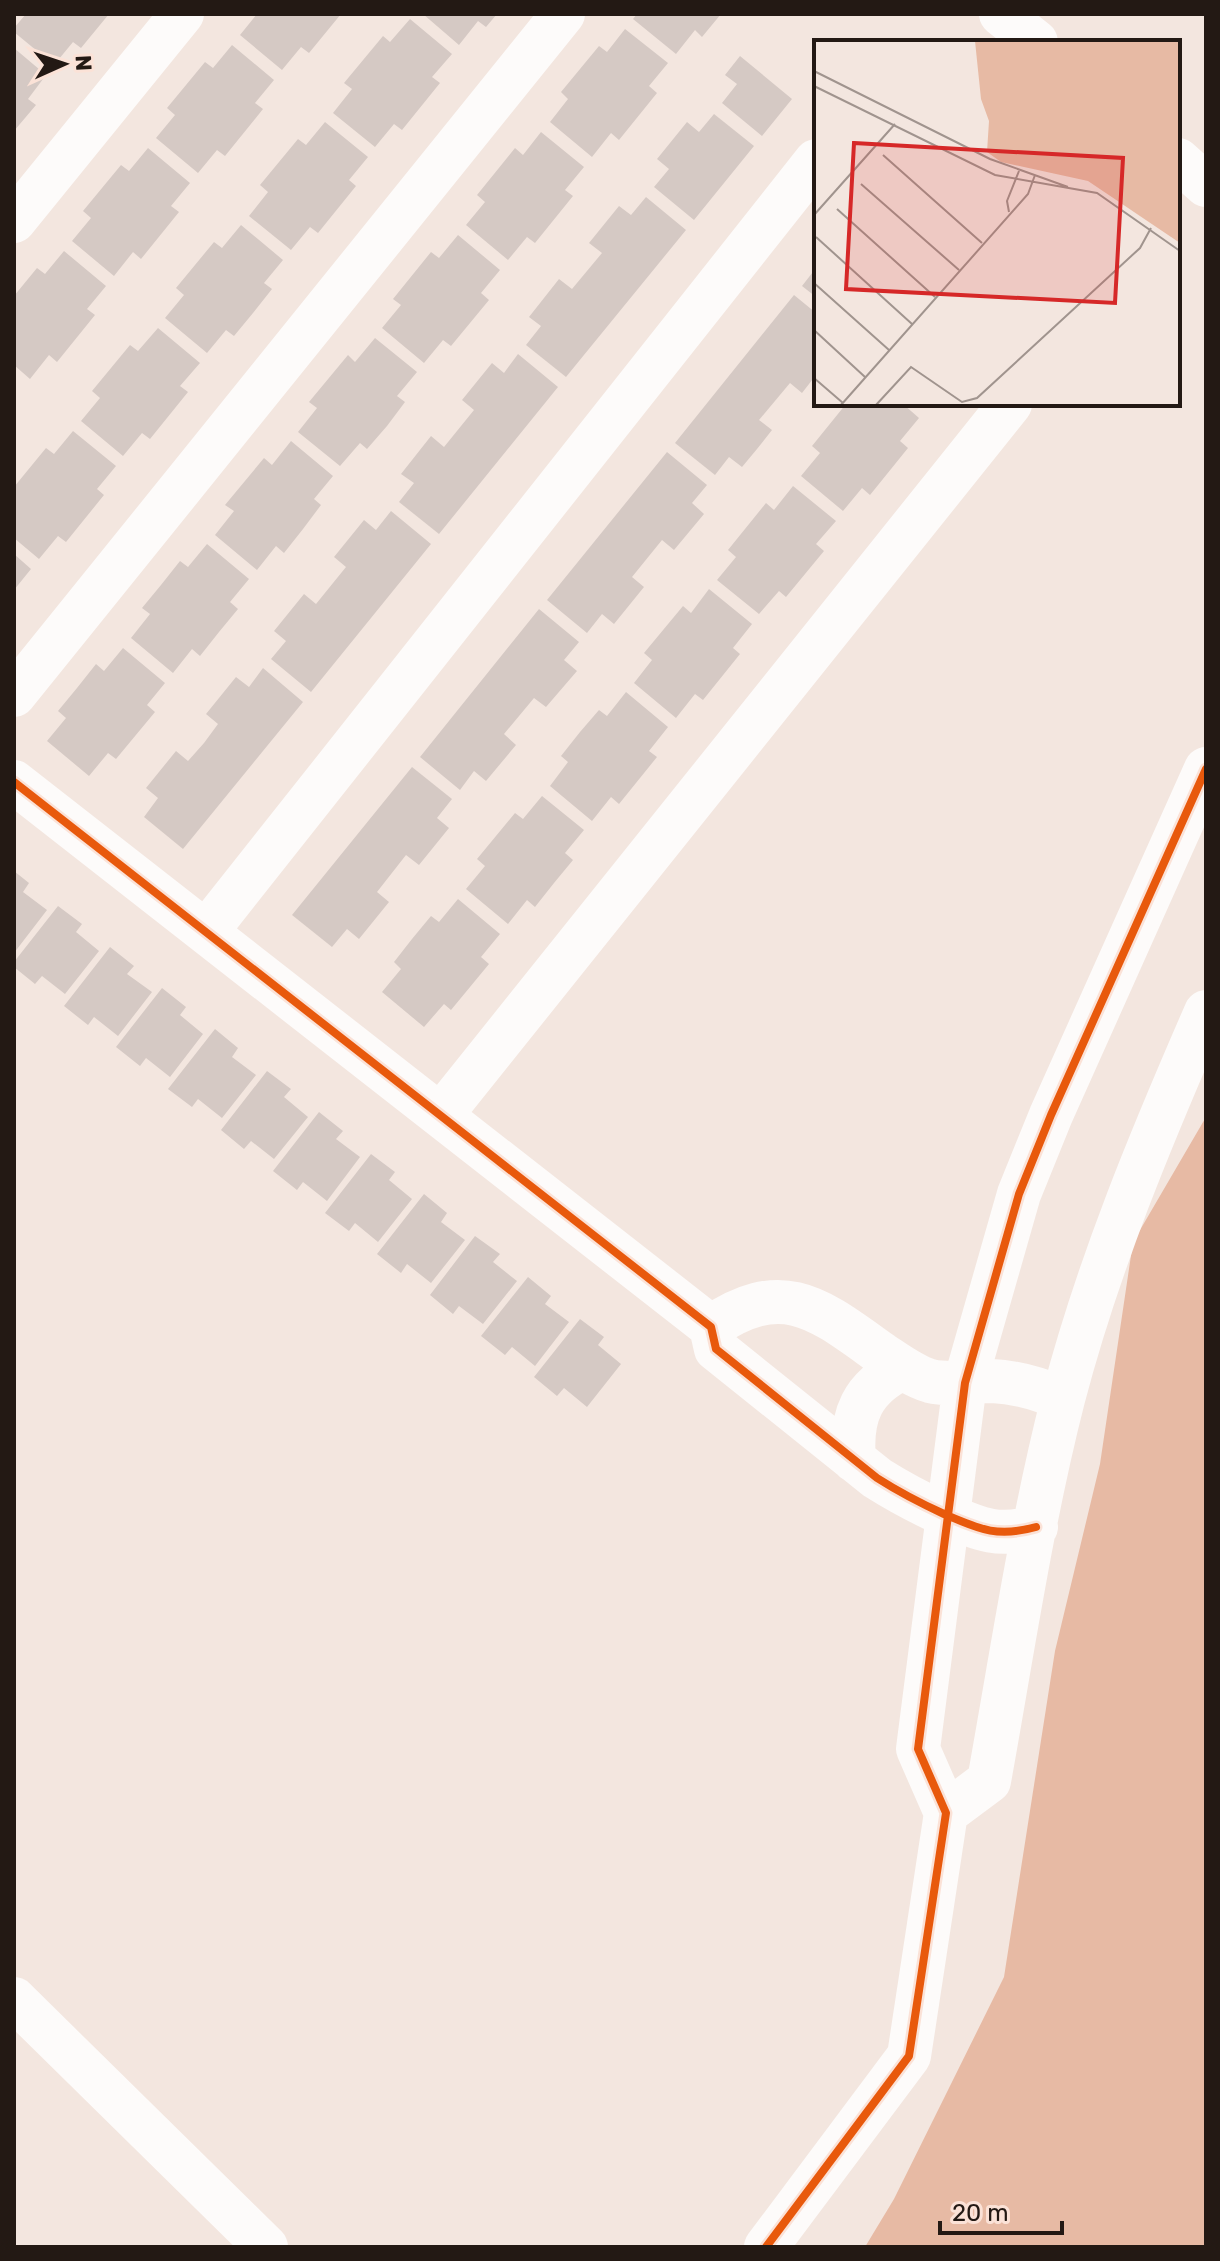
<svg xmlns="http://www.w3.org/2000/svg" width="1220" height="2261" font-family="Rubik,sans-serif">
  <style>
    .forest { fill: #e7baa4 }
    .building { fill: #d5c9c4 }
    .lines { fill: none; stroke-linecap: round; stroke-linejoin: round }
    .minor { stroke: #fdfbfa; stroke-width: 44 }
    .cycleway-casing { stroke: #fbe2d7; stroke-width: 13 }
    .cycleway { stroke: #e8590c; stroke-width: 8 }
    .inset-road { fill: none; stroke: #a0948e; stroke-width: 2 }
    .view { fill: #d62828; fill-opacity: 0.15; stroke: #d62828; stroke-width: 4 }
    .inset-edge { fill: none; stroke: #231914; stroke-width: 4 }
  </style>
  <rect width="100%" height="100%" fill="#f3e6df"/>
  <path class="forest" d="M1206,1117V2247H865L894,2199L1004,1977L1055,1651L1100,1464L1133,1242Z"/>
  <path class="building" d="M26,14H109L81,48L73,42L54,65L14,32V28Z
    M257,14H341L309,53L301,47L282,70L240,35Z
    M423,14H497L486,27L478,21L459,45Z
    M637,14H721L702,37L695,30L676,54L633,19Z
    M410,19L452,54L432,77L440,83L402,130L394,124L375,147L333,113L352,89L344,83L383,36L390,42Z
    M625,29L668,63L649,86L657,93L619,140L611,133L592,157L550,122L568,99L561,92L599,46L607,52Z
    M232,45L274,80L255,103L263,109L225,156L217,150L198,173L156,138L175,115L167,108L205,62L213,68Z
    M14,48L46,75L28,99L36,105L14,131Z
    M740,56L792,99L762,136L722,103L737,84L725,75Z
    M714,114L754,146L694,220L654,187L669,169L657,159L687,122L699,132Z
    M325,122L368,157L349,180L356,186L318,233L310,227L291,250L249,216L268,192L260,185L298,139L306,145Z
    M541,132L584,167L565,190L573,196L535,243L527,237L508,260L466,225L485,202L477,195L515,148L523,155Z
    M148,148L190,183L171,206L179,212L141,259L133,252L114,276L72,241L91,218L83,211L121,165L129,171Z
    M646,197L686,230L566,377L526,345L541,326L529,317L559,279L572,289L602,253L589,243L619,206L631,215Z
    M241,225L283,260L264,283L272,289L253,313L234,336L226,330L207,353L165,318L184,295L176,288L214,242L222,248Z
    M458,235L500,270L481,293L489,300L451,346L443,340L424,363L382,328L401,305L393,299L431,252L439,258Z
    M64,251L106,286L87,309L95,315L57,362L49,355L30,379L14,365V296L37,268L45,274Z
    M816,268V297L802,286Z
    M794,295L816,313V375L802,393L790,383L759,420L772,430L757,449L742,467L729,457L715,475L675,443Z
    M158,328L200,363L180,386L188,392L150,439L142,433L123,456L81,421L100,398L92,391L130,345L138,351Z
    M375,338L417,372L397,396L405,402L387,426L367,449L360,443L340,466L298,432L317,408L309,402L348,355L355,362Z
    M518,354L558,387L439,534L399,502L414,483L401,474L431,436L444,447L474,410L462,400L492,363L504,373Z
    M846,404L857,406L859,404H903L919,418L900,441L908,448L870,495L862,488L843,511L801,476L820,453L812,446Z
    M73,431L116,466L97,489L104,495L66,542L58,536L39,559L14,538L16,501L14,487L46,448L54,454Z
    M291,441L333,476L314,499L321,505L303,529L284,553L276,546L257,570L215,535L234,511L225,505L264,458L272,465Z
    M667,452L707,485L692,503L704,514L674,550L662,540L632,577L644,587L614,624L602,614L587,633L547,600Z
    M793,486L836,521L816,544L824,551L786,597L779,591L759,614L717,580L736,557L728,550L766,503L774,510Z
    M391,511L431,544L311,692L271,659L286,641L274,631L304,594L316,604L346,567L334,557L364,520L376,530Z
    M207,544L249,579L230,602L238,609L219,632L200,656L192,649L173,673L131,638L150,614L142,608L161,585L180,561L188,567Z
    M14,554L31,569L14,590Z
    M709,589L752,624L733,648L740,654L703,700L695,694L676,718L634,683L652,660L644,653L683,606L691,613Z
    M539,609L579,642L564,660L577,671L546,707L534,698L504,734L516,745L486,781L474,771L460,790L420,757Z
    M123,648L165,683L147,705L155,712L116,759L108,753L89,776L47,741L66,718L58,711L77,688L96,664L104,671Z
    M263,668L303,702L183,849L144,817L158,798L146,788L176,751L188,761L204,743L218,724L206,714L236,677L249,687Z
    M626,692L668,727L649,751L657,757L619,804L611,797L592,821L550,786L568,762L561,756L580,732L599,710L607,716Z
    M412,767L452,799L437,818L449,828L419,865L406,855L377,892L389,902L359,939L347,929L332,947L292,915Z
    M542,796L584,830L565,853L573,860L554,883L535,907L527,900L508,924L466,889L485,866L477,859L515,813L523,819Z
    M14,871L29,883L23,892L47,910L14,953Z
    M458,899L500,934L481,957L489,964L451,1010L444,1004L424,1027L382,992L401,969L394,962L412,939L431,916L439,922Z
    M58,906L82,924L76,932L99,951L65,994L42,976L35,984L14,967V962Z
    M110,947L134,966L127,974L152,992L118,1036L94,1017L88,1025L64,1006Z
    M162,988L186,1007L180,1015L203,1034L170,1077L146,1058L140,1066L116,1047Z
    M215,1029L238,1048L232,1057L256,1075L222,1118L198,1099L192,1107L168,1089Z
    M267,1071L291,1089L284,1097L308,1117L274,1159L251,1141L244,1149L221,1130Z
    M319,1112L343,1131L336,1139L360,1157L327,1201L303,1182L297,1190L273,1171Z
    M371,1154L395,1172L389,1180L412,1199L378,1242L355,1223L349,1231L325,1213Z
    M424,1194L447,1213L441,1222L465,1240L431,1283L407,1264L401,1273L377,1254Z
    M475,1236L500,1254L493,1262L517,1281L483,1324L459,1306L453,1314L430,1295Z
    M528,1277L551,1296L545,1304L569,1322L535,1366L512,1347L505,1355L481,1336Z
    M580,1319L604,1337L598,1345L621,1364L587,1407L564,1388L557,1396L534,1377Z"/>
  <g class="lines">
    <path class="minor" d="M1001,14L1036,42
      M1178,160L1206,185
      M14,221L182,14
      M14,695L563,14
      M14,782L711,1327L716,1349L877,1478C899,1492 920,1503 944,1514C979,1529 997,1538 1036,1527
      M206,932L816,161
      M441,1115L1010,404
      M711,1327C784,1277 820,1310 882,1354C897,1364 913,1376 930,1381C951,1386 972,1381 992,1381C1017,1382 1040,1389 1063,1399
      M854,1460C850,1416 862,1387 903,1368
      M946,1813L989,1781C1012,1654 1031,1524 1063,1399C1098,1265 1151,1138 1206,1012
      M14,1999L266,2247
      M766,2247L909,2056L946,1813L918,1749L965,1383L1019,1194L1051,1115L1206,769"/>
    <defs>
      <path id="cycleway" d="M14,782L711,1327L716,1349L877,1478C899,1492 920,1503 944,1514C979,1529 997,1538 1036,1527
        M766,2247L909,2056L946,1813L918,1749L965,1383L1019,1194L1051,1115L1206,769"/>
    </defs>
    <use href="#cycleway" class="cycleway-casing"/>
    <use href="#cycleway" class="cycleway"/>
  </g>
  <g transform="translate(814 40)">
    <rect width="366" height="366" fill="#f3e6df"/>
    <path d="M161,1H366V203L274,141L187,122L173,112L175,81L167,59Z" fill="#e7baa4"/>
    <path class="inset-road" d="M0,31L176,119L254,147M0,46L181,135L283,153L366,211M69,115L168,203M47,144L145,230M23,169L121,257M195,172L193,161L205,131M0,175L81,84M2,197L98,284M0,243L75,310M0,290L51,337M0,338L29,363M27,365L214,154L221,135M62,365L97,327L148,362L163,358L326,208L337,188"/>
    <path class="view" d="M40,103L309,118L301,263L32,249Z"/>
    <rect width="366" height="366" class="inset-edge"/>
  </g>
  <rect width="1220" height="2261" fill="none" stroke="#231914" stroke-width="32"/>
  <g transform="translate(64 64) rotate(87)" stroke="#fbe2d7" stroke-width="6" paint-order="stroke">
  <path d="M0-6L14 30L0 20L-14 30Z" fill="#231914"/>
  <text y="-12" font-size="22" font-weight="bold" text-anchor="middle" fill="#231914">N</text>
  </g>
  <path d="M940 2221v12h122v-12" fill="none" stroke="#231914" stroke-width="4"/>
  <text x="952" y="2221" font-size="24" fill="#231914" stroke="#fbe2d7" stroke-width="6" paint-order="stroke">20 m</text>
</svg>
